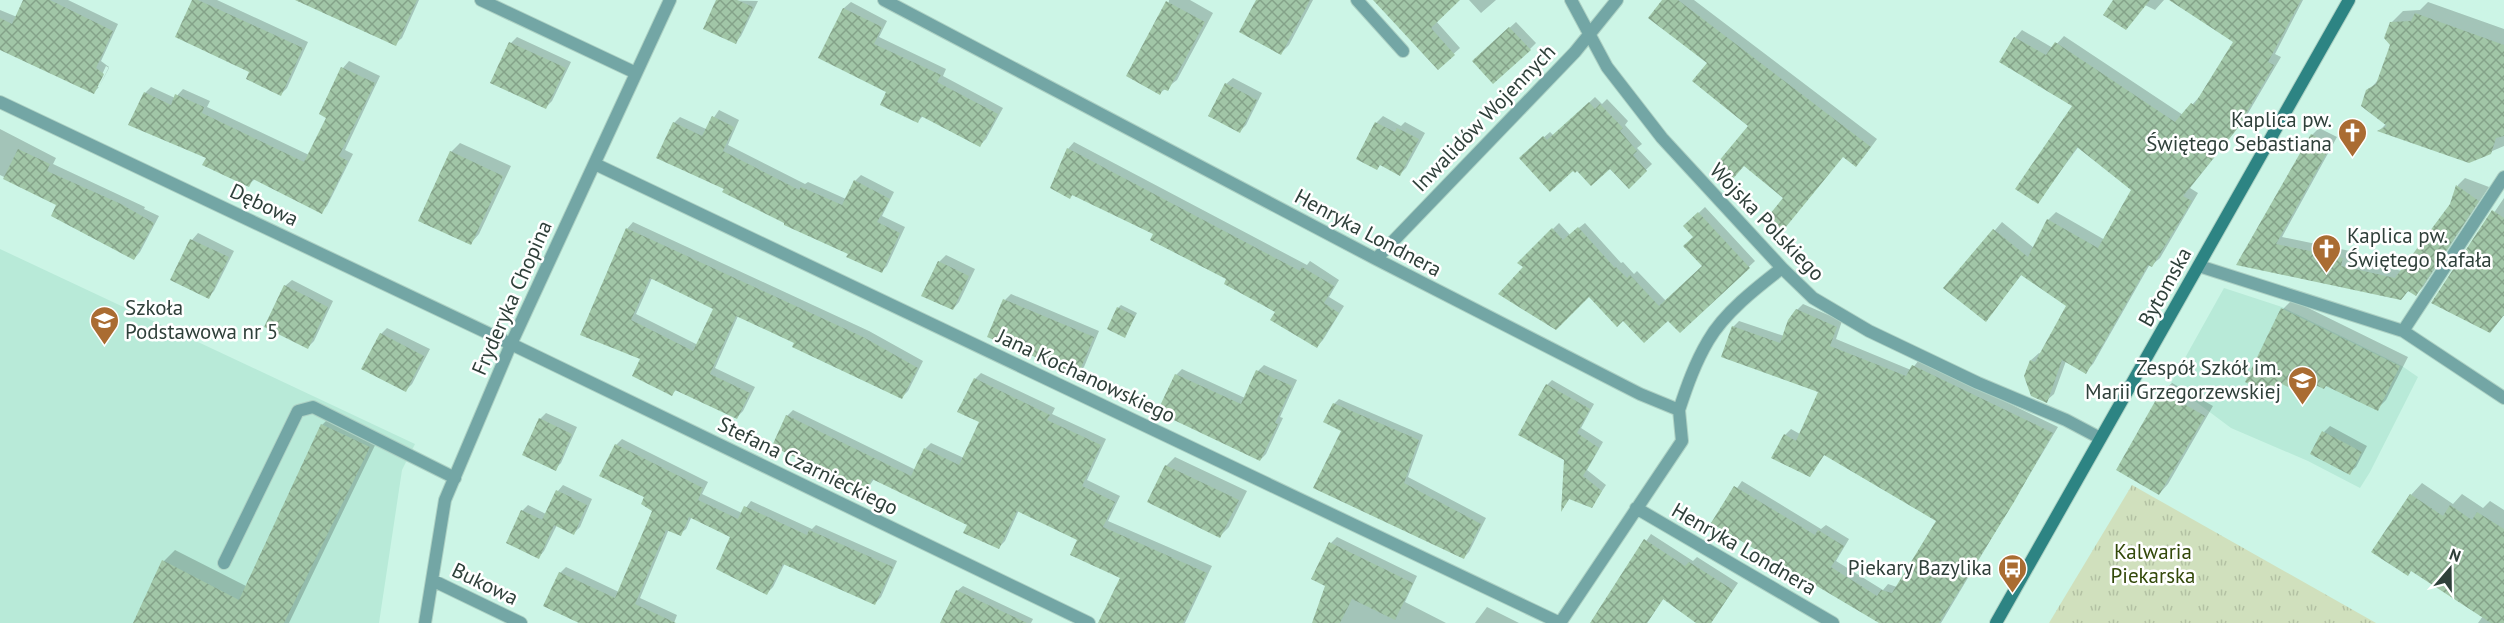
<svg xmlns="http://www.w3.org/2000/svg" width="2504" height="623" font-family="'PT Sans',sans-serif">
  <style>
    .built { fill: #b8ead8 }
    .park { fill: url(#park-tufts) }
    .shadow { fill: #0003; fill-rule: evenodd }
    .building { fill: url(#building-cross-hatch); fill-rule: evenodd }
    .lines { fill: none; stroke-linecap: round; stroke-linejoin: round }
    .lane-casing { stroke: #add1c4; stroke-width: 14 }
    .street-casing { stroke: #add1c4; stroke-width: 14 }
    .secondary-casing { stroke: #add1c4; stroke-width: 14 }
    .lane { stroke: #73a6a5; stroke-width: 12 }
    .street { stroke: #73a6a5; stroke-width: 12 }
    .secondary { stroke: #2d8483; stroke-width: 12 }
    .labels { text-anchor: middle; stroke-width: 5; stroke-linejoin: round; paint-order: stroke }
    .street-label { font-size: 21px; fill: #2f403a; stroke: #fff }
    .poi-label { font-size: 21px; fill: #2f403a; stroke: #fff; text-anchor: end }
    .park-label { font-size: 21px; fill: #33490a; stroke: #fff }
  </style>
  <defs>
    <pattern id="park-tufts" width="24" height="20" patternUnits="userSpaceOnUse" patternTransform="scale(1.5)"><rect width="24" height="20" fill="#d0e0bd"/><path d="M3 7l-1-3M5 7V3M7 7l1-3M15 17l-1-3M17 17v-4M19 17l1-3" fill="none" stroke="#b3c1a3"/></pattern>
    <pattern id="building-cross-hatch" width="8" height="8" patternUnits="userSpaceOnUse" patternTransform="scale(1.5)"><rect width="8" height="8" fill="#a1c6a7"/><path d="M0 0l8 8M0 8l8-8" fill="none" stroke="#84a289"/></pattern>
  </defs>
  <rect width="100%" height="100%" fill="#ccf5e6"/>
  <path class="built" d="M0,249L415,444L402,470L379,623H0Z
    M2224,288L2282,307L2402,366L2418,377L2370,472L2360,488L2308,461L2231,428L2171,383Z"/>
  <path class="park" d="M2132,485L2376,623H2049Z"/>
  <path class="shadow" d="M25,0H68L118,24L101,61L109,67L99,87L109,68L106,66L96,87H99L94,92L0,48V10L17,17Z
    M193,0H217L308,42L287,88L281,94L251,71Z
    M298,0H419L402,38L395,44Z
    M718,0L758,1L741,36L735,43Z
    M1169,0H1190L1213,13L1177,80L1160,93Z
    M1257,0H1313L1289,45L1281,53Z
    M1379,0H1458L1436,21L1460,48L1438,68Z
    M1469,0H1496L1481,13Z
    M1664,0H1694L1877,139L1863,158L1843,156L1781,231L1785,197L1750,126L1709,63Z
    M2115,0H2164L2155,10L2145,5Z
    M2244,0H2303L2275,54L2281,57L2244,120L2190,188L2198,193L2160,258L2152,265L2150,264L2093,364L2085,372L2066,361L2054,394L2046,401L2031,360L2039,353L2041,354L2068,306L2022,274L1986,320L1946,288L2002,222L2034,248L2048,220L2056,212L2105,240L2133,190L2079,146L2038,202L2075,105L2015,38L2022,30L2053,48L2064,36L2183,115L2200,96L2235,41Z
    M851,2L887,21L879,37L946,69L943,76L1003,108L986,139L980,145L924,115L917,122L888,91L820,57L844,8Z
    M2428,2L2504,29V146L2469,161L2380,130L2386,124L2368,91L2379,79L2392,45L2391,23L2403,11L2420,10Z
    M1516,22L1536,43L1530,49L1480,55Z
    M517,37L571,62L552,101L546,107L492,82L511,43Z
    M349,61L380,76L345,150L353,154L327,206L321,212L255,179L248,185L208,157L145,93L151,87L175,98L183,89L210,101L207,107L309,155L328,117L321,113L343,68Z
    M1233,78L1262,93L1246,125L1240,131L1226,84Z
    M1595,97L1602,104L1607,99L1628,121L1625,125L1642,144L1637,148L1652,164L1629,186L1610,167L1577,169L1527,152L1550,132L1554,136Z
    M719,110L739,120L728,145L805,184L808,182L846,199L855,181L861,175L894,192L882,216L905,227L887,266L882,271L726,189L674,123L680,117L706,129Z
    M1383,116L1401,126L1405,122L1425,133L1406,168L1400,174L1381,164L1358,159L1377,122Z
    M2319,128L2337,137L2282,237L2350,251L2348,259L2402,271L2451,204L2458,185L2465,178L2489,187L2423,287L2416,294L2409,290L2401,299L2239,264L2312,135Z
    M0,129L56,158L53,164L145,207L144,209L159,216L140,252L134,259L58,204L0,175Z
    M1074,142L1307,265L1310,261L1339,280L1329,297L1344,306L1323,340L1317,346L1277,311L1155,233L1068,149Z
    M460,143L511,166L479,234L470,244L451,152Z
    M2504,198V316L2433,303Z
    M1705,207L1755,261L1680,331L1668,318L1623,319L1589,295L1519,263L1559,223L1570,235L1585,223L1621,263L1623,262L1634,274L1637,271L1666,301L1704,266L1695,236L1685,226Z
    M633,222L869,331L923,361L908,391L902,397L796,342L738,316L715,368L755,387L743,411L737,417L677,389L672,394L642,359L582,334L627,229ZM652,278L715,308L698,345L636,314Z
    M198,233L234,251L214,291L208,297L172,279L192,240Z
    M946,255L975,269L959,302L953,309L923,295L939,262Z
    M292,280L333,301L314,341L308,347L285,286Z
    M1011,294L1099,331L1084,367L1078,373L1005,300Z
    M2292,300L2408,357L2386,400L2377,409L2327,385L2297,375L2287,386L2281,382L2271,393L2283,309Z
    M1803,304L1842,321L1836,339L1911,370L1919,360L2058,427L1941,623H1883L1713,523L1742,481L1821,529L1826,525L1849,539L1836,561L1883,590L1888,584L1897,587L1938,521L1825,454L1810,475L1785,435L1791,429L1800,434L1820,391L1733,327L1739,321L1784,336L1797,310Z
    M1121,305L1137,313L1125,336L1118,308Z
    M387,328L430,349L412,384L406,390L381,334Z
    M1264,365L1297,380L1280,417L1283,418L1266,454L1260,460L1176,375L1182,369L1245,398L1258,371Z
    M981,373L1055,408L1052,414L1106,439L1087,480L1120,496L1108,521L1212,566L1185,623H1119L1122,577L1079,540L1019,510L1005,541L999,547L969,525L874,479L865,492L838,476L787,416L793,410L916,470L925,449L931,443L964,458L981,421L975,379Z
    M1552,380L1594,404L1581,428L1603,442L1587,470L1606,485L1592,506L1570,498L1563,508L1566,459L1547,385Z
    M2172,383L2213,406L2168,484L2159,494L2162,392Z
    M1339,399L1423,435L1408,477L1486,518L1469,552L1464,557L1343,430L1334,404Z
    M334,413L380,435L289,623H134L164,561L175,550L246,586L322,425Z
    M546,413L577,427L561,463L555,469L540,419Z
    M2330,426L2367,446L2356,467L2349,473L2324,432Z
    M622,439L708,482L702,494L742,513L751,501L812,529L816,525L897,561L881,597L875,603L785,563L773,587L767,593L732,537L692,516L686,529L680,534L669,529L640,598L677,615L674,623H584L545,605L560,573L566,567L619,592L654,510L616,445Z
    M1175,457L1247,491L1229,527L1220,536L1166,466Z
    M2422,483L2453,504L2462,494L2483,508L2490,501L2504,510V623H2478L2483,616L2411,495Z
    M563,485L592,499L580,527L574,533L557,525L544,551L539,557L522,511L528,505L546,514L558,491Z
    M1651,534L1693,561L1697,557L1738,583L1711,623H1698L1664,598L1647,623H1591Z
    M1337,537L1417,576L1405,602L1446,623H1313L1327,586L1331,543Z
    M963,586L1033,619L1031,623H942L957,591Z
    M1487,607L1519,623H1475Z"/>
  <path class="building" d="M23,0H50L113,31L96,68L104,74L94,94L0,50V18L12,24Z
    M192,0H198L303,48L281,96L246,79L249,72L175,37Z
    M295,0H417L396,46Z
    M716,0H737L753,7L736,44L703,29Z
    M1256,0H1310L1281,55L1239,32Z
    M1373,0H1460L1431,28L1455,55L1438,70Z
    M1662,0H1678L1871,147L1856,167L1843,157L1781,233L1765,220L1783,198L1744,166L1730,182L1713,168L1748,126L1692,81L1707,63L1648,18Z
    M2113,0H2150L2126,30L2103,15Z
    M2169,0H2301L2268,62L2274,65L2237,129L2183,196L2192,201L2152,267L2148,265L2086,374L2062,360L2047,403L2031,396L2024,376L2030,360L2035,362L2066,306L2021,275L1986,322L1943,288L1993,229L2028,257L2047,219L2098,248L2131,190L2077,147L2038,204L2015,189L2072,106L1999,62L2014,37L2046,55L2055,42L2175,122L2191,103L2194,105L2233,42Z
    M1166,1L1205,22L1168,91L1163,89L1160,95L1126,76Z
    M843,8L882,27L874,44L941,75L937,82L998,114L980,147L921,116L918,123L880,105L886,92L818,58Z
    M2415,13L2504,45V136L2496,138L2491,154L2469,163L2377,131L2387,126L2361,106L2366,90L2376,84L2390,45L2384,38L2390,22L2411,21Z
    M1509,27L1531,50L1493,84L1472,61Z
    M509,42L566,68L546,109L490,83Z
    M341,67L375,83L339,156L348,161L322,214L253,179L249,187L202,165L206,158L128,125L144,92L171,105L175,94L204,107L202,113L304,162L326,118L319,114Z
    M1225,83L1257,100L1240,133L1208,116Z
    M1589,102L1595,109L1600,104L1623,128L1620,131L1637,151L1633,155L1647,171L1629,189L1610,169L1591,186L1577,171L1575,173L1573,171L1550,192L1519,158L1543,136L1547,140Z
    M712,116L734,127L723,151L799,190L801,187L842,205L854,180L890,199L877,222L900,233L882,273L846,257L848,254L784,225V223L722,192L724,189L656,158L673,122L702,136Z
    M1375,122L1395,132L1397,128L1419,139L1400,176L1380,165L1377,170L1356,159Z
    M2311,134L2331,145L2276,244L2343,258L2341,266L2395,278L2450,204L2456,185L2479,201L2416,296L2408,291L2401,300L2236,265Z
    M1067,148L1300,271L1302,267L1334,286L1324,303L1339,313L1317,348L1270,320L1275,312L1224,284L1226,279L1150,240L1153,234L1072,195L1070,199L1050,188Z
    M18,149L50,164L47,171L121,204L154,223L134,260L51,216L56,205L3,179Z
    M450,151L503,176L471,245L418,221Z
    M2492,210L2504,218V315L2490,333L2431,303Z
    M1698,212L1750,268L1680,333L1668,321L1644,343L1623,321L1617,327L1589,297L1556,330L1498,294L1523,267L1517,263L1552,228L1563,240L1578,227L1615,268L1616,267L1627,278L1630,275L1659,306L1702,266L1683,246L1693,237L1683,226Z
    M626,228L863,337L918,368L902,399L792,347L794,343L736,316L710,374L750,393L737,419L675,390L672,396L632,376L640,359L580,335ZM650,278L713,309L693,351L631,320Z
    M190,239L229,257L209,299L170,280Z
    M938,261L969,276L953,310L921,296Z
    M284,285L328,307L308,349L264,327Z
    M1003,299L1094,337L1078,375L987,337Z
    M1117,307L1135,316L1125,338L1107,329Z
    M2281,308L2400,366L2378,411L2326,386L2324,389L2294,375L2288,387L2278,382L2271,395L2245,382Z
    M1796,309L1837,327L1830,346L1906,376L1912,365L2053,433L2014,502L1939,623H1879L1711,523L1734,486L1815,535L1818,530L1844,546L1831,567L1877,596L1881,590L1892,593L1936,521L1824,455L1810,477L1771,458L1784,434L1796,441L1818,392L1721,357L1732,326L1780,343L1788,320Z
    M380,333L424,356L406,392L361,369Z
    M1256,370L1292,386L1275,423L1278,424L1260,461L1157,412L1175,374L1241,404Z
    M974,378L1050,415L1047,420L1101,445L1082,486L1115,502L1103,527L1207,573L1183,623H1098L1120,578L1070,555L1077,540L1017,511L999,549L963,533L967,525L872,479L865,494L835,480L836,477L772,446L786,415L911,476L924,448L959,465L979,422L957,412Z
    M1546,384L1590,409L1577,433L1599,448L1583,476L1602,491L1592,508L1569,499L1561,512L1564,460L1518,435Z
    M2161,391L2205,416L2159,495L2116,470Z
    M1333,403L1419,440L1404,483L1481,524L1464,559L1313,488L1341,431L1323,422Z
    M539,418L572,434L556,471L522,455Z
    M321,424L370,447L284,623H133L162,560L239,600Z
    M2322,431L2362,452L2350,475L2310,454Z
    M615,444L703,488L698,500L738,519L744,506L807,535L809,530L893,567L875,605L783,564L767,595L716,569L730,537L689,517L681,536L666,530L635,604L676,623H579L543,606L559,572L615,598L652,511L641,504L644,497L599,476Z
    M1165,465L1239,500L1220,538L1147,502Z
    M556,490L587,505L574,535L554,525L539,559L506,543L521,510L549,523L542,520Z
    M2410,494L2443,516L2450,505L2472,520L2477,512L2504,529V623H2491L2411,571L2408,576L2371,552Z
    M1644,539L1685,566L1689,562L1733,590L1711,623H1696L1663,599L1647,623H1590Z
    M1329,542L1413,583L1395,620L1352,599L1340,623H1312L1325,586L1311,579Z
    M956,590L1027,623H940Z"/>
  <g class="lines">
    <defs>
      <path id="lane" d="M224,563L298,411L313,407L455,478"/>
      <path id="street" d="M481,0L636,73
        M884,0L1376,259L1640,394L1679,410C1687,386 1695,363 1708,341C1724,313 1756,288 1782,268
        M1357,0L1403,51
        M1571,0L1607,67L1662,138L1782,268L1813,298L1869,331L1978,383L2066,420L2100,438
        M0,102L511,344L1089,623
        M595,164L1560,623
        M1376,259L1575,52L1617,0
        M2199,266L2403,331L2504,398
        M2403,331L2504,177
        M1636,508L1833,623
        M432,580L521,623
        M425,623L445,500L511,344L670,0
        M1560,623L1682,441L1679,410"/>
      <path id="secondary" d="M1996,623L2349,0"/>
    </defs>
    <use href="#lane" class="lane-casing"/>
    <use href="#street" class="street-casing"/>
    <use href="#secondary" class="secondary-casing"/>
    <use href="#lane" class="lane"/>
    <use href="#street" class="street"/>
    <use href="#secondary" class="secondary"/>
  </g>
  <defs>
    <symbol id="church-pin" viewBox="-11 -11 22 30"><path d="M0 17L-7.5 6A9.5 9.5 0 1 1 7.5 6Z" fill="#aa6c32" stroke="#fff"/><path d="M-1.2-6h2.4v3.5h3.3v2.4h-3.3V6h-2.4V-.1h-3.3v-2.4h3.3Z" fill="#fff"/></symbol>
    <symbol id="school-pin" viewBox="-11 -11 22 30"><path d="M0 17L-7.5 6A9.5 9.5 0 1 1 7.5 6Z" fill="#aa6c32" stroke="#fff"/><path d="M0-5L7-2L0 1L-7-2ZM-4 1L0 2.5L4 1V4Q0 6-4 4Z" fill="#fff"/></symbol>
    <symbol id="bus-pin" viewBox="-11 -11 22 30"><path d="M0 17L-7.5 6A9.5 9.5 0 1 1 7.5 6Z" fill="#aa6c32" stroke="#fff"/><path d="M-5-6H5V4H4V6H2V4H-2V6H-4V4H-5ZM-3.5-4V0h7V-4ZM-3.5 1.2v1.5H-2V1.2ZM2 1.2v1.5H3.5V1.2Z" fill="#fff"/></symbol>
  </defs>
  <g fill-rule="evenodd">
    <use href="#church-pin" x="2336" y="116" width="33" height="45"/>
    <use href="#church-pin" x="2310" y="232" width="33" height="45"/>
    <use href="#school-pin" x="88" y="304" width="33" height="45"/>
    <use href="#school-pin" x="2286" y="364" width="33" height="45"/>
    <use href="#bus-pin" x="1996" y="552" width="33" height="45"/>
  </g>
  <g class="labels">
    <g class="street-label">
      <text transform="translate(1484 118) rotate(-46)" y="7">Inwalidów Wojennych</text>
      <text transform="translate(264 205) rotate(25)" y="7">Dębowa</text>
      <text transform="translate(1767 222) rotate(46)" y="7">Wojska Polskiego</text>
      <text transform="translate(1368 233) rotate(28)" y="7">Henryka Londnera</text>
      <text transform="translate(2165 287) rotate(-61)" y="7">Bytomska</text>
      <text transform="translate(512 298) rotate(-66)" y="7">Fryderyka Chopina</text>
      <text transform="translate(1086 376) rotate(25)" y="7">Jana Kochanowskiego</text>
      <text transform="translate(808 466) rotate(26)" y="7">Stefana Czarnieckiego</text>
      <text transform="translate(1744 549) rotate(30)" y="7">Henryka Londnera</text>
      <text transform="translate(485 584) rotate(26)" y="7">Bukowa</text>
    </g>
    <g class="poi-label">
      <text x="2332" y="127">Kaplica pw.<tspan x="2332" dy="24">Świętego Sebastiana</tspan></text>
      <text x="2347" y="243" text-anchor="start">Kaplica pw.<tspan x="2347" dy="24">Świętego Rafała</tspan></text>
      <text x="125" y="315" text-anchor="start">Szkoła<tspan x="125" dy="24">Podstawowa nr 5</tspan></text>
      <text x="2281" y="375">Zespół Szkół im.<tspan x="2281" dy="24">Marii Grzegorzewskiej</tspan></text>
      <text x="1992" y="575">Piekary Bazylika</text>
    </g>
    <g class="park-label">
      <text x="2153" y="559">Kalwaria<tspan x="2153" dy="24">Piekarska</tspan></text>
    </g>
  </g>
  <g transform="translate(2450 569) rotate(20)" stroke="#ffffff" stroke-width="4.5" paint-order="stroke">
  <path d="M0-4.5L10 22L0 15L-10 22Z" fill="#2f403a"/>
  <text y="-9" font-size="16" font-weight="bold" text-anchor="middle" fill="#2f403a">N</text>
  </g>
</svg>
